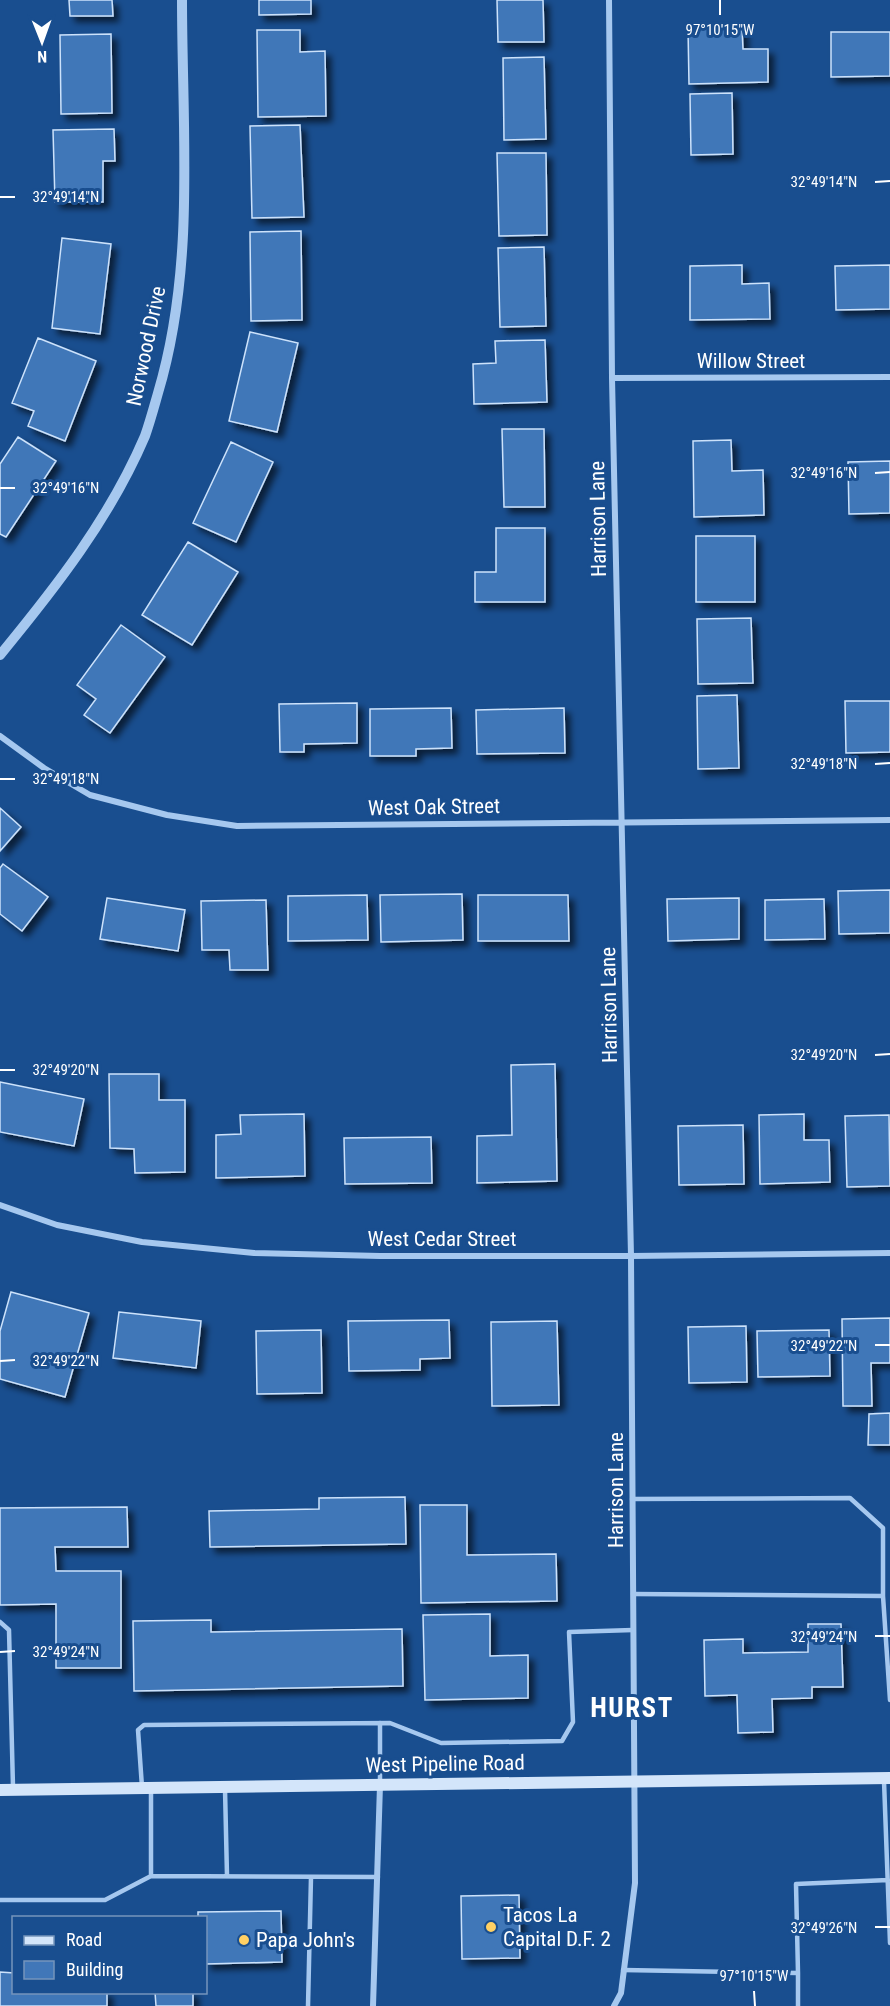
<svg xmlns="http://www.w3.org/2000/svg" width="890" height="2006" font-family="'Roboto Condensed',sans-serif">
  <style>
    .building { fill: #4177b8; stroke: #cce2fb; stroke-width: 1.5; filter: url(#shadow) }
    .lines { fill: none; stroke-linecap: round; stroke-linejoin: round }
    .service { stroke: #a6c8ef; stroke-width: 4.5 }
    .minor { stroke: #a6c8ef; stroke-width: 6 }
    .tertiary { stroke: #a6c8ef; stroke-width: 10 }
    .secondary { stroke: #d3e5fa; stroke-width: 12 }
    .ticks { fill: none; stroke: #fff; stroke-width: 2 }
    .poi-dot { fill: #ffd064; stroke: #194e8f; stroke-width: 2 }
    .labels { text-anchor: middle; stroke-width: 6; stroke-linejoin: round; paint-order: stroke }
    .street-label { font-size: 21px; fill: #fff; stroke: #194e8f }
    .poi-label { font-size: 21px; fill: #fff; stroke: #194e8f; text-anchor: start }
    .district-label { font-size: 27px; font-weight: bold; letter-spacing: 1.5px; fill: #fff; stroke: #194e8f }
    .ticks-label { font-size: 15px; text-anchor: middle; fill: #fff; stroke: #194e8f; stroke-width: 6; stroke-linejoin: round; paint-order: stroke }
  </style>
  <defs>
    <filter id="shadow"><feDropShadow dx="5.5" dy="5.5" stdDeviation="3" flood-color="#0009"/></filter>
  </defs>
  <rect width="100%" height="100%" fill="#194e8f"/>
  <path class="building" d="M69,0H112L113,16H70Z
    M259,0H311V14L259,15Z
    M497,0H543L544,42H498Z
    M742,28L743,49H768V82L689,84L688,29Z
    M257,30H300V52L325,51L326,116L258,117Z
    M831,32H890V76L831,77Z
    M111,34L112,113L61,114L60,35Z
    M544,57L546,139L504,140L503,58Z
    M732,93L733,154L691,155L690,94Z
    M300,125L304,217L252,218L250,126Z
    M114,129L115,161H103V202H55L53,130Z
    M497,153H546L547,235L499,236Z
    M301,231L302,320L251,321L250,232Z
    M62,238L111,244L100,334L52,328Z
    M544,247L546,326L500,327L498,248Z
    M742,265V284L769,283L770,319L690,320V266Z
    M890,265V309L836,310L835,266Z
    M250,332L298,343L277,432L229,421Z
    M38,338L96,361L65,441L28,426L34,411L12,403Z
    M545,340L547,402L474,404L473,364L496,363L495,341Z
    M502,429H544L545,507H504Z
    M18,437L56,461L6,537L0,534V464Z
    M731,440L732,471L763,470L764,515L694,517L693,441Z
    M231,442L273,462L236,542L193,523Z
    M890,461V513L849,514L848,462Z
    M496,528H545V602H475V572H496Z
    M696,536H755V602H696Z
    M188,542L238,572L192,645L142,615Z
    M751,618L753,683L698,684L697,619Z
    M121,625L165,657L110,733L84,715L96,699L77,685Z
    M737,695L739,768L698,769L697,696Z
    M845,701H890V752L846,753Z
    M357,703V743L304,744V752H280L279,704Z
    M451,708L452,748L416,749V756H370V709Z
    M564,708L565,753L477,754L476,710Z
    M0,808L21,827L0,851Z
    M3,864L48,897L22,931L0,914V868Z
    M890,890V933L839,934L838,891Z
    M462,894L463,940L381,942L380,895Z
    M367,895L368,940L288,941V896Z
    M478,895H568L569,941H478Z
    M107,898L185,910L178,951L100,939Z
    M739,898V939L668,941L667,899Z
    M824,899L825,939L765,940V900Z
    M266,900L268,970H230L229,950H202L201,901Z
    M555,1064L557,1181L477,1183V1136L512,1135L511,1065Z
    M109,1074H159V1100H185V1172L135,1173L134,1149L110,1148Z
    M0,1082L84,1099L74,1146L0,1132Z
    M304,1114L305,1176L216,1178V1135L241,1134L240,1115Z
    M804,1114V1140H829L830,1182L760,1184L759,1115Z
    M889,1115L890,1186L847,1187L845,1116Z
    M743,1125L744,1184L679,1185L678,1126Z
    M431,1137L432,1183L345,1184L344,1138Z
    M11,1292L89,1313L65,1397L0,1379V1331Z
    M119,1312L201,1321L196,1368L113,1358Z
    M890,1318V1363H871L872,1406H843L842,1319Z
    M449,1320L450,1358L420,1359V1370L349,1371L348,1321Z
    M557,1321L559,1405L492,1406L491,1322Z
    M746,1326L747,1382L689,1383L688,1327Z
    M321,1330L322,1393L257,1394L256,1331Z
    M829,1330L830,1376L758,1377L757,1331Z
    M890,1413V1445H868L869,1414Z
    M405,1497L406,1544L210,1547L209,1511L319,1509V1498Z
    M420,1505H467V1555L556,1554L557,1601L421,1603Z
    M127,1507L128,1547H55L56,1571H121V1668H56V1604L0,1605V1508Z
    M490,1614V1656L528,1655V1698L425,1700L423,1615Z
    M211,1620V1632L402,1629L403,1686L134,1691L133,1621Z
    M808,1624H841L843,1687H812V1698L772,1699L773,1732L738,1733L737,1695L705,1696L704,1640L743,1639V1653L808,1652Z
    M519,1895L520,1958L462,1959L461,1896Z
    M281,1911L282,1962L206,1964V1918H198V1912Z
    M0,1972L14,1973V1992H107V2006H0Z
    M155,1992H193V2006H156Z"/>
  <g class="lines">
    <path class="service" d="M632,1499L850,1498L883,1528V1596L890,1700
      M633,1594L883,1596
      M0,1622L9,1630L13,1787
      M380,1723V1784
      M884,1781L890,1943
      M142,1787L138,1730L144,1725L390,1723L441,1743L562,1741L573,1722L569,1632L633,1630
      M225,1789L227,1876
      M151,1790V1876L378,1877
      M0,1900H105L151,1876
      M623,1970L798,1973V2006
      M798,1973L796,1884L888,1880
      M308,2006L311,1877"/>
    <path class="minor" d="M609,0L612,378L631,1256L635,1883L621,1993L614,2006
      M612,378L890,377
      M0,736L44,768L90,795L167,815L237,826L890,820
      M0,1205L57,1225L142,1242L254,1253L380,1256H631L890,1253
      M373,2006L380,1785"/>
    <path class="tertiary" d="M0,655C56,587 110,518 145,436C150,422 154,407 158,393C196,266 182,131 182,0"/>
    <path class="secondary" d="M0,1790L890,1778"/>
  </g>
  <path class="ticks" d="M720,0V15M875,182L890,181M0,197H15M875,473L890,472M0,488H15M875,764L890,763M0,779H15M875,1055L890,1054M0,1070H15M875,1345H890M0,1361L15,1360M875,1636H890M0,1652L15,1651M875,1927H890M754,1991L755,2006"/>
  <g class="poi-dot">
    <circle cx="491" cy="1927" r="6"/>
    <circle cx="244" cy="1940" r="6"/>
  </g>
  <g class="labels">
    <g class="street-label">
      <text transform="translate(146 346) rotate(-78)" y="7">Norwood Drive</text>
      <text x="751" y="368">Willow Street</text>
      <text transform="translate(598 519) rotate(-91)" y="7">Harrison Lane</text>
      <text transform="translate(434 807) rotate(-1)" y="7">West Oak Street</text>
      <text transform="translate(609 1005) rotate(-91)" y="7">Harrison Lane</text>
      <text x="442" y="1246">West Cedar Street</text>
      <text transform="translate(616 1490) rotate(-90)" y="7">Harrison Lane</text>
      <text transform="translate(445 1764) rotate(-1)" y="7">West Pipeline Road</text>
    </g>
    <g class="poi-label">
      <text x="503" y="1922">Tacos La<tspan x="503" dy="24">Capital D.F. 2</tspan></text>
      <text x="256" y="1947">Papa John's</text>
    </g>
    <g class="district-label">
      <text x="632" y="1717">HURST</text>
    </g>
  </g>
  <g class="ticks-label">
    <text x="720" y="35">97°10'15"W</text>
    <text x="824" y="187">32°49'14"N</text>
    <text x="66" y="202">32°49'14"N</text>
    <text x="824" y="478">32°49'16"N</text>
    <text x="66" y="493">32°49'16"N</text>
    <text x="824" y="769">32°49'18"N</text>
    <text x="66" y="784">32°49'18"N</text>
    <text x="824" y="1060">32°49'20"N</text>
    <text x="66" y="1075">32°49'20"N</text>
    <text x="824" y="1351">32°49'22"N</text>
    <text x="66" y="1366">32°49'22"N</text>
    <text x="824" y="1642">32°49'24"N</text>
    <text x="66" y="1657">32°49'24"N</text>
    <text x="824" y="1933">32°49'26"N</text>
    <text x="754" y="1981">97°10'15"W</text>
  </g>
  <rect x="12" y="1916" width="195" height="78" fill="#194e8f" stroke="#7595bc" stroke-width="1.5"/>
  <rect x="24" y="1936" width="30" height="9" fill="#d3e5fa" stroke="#7595bc" stroke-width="1.5"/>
  <text x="66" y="1946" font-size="18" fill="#ffffff">Road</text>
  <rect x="24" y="1961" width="30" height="18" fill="#4177b8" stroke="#7595bc" stroke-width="1.5"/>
  <text x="66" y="1976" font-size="18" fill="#ffffff">Building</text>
  <g transform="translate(42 42) rotate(179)" stroke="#194e8f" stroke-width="4.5" paint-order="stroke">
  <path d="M0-4.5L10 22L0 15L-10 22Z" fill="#ffffff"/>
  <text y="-9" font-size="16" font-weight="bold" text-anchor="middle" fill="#ffffff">N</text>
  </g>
</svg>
